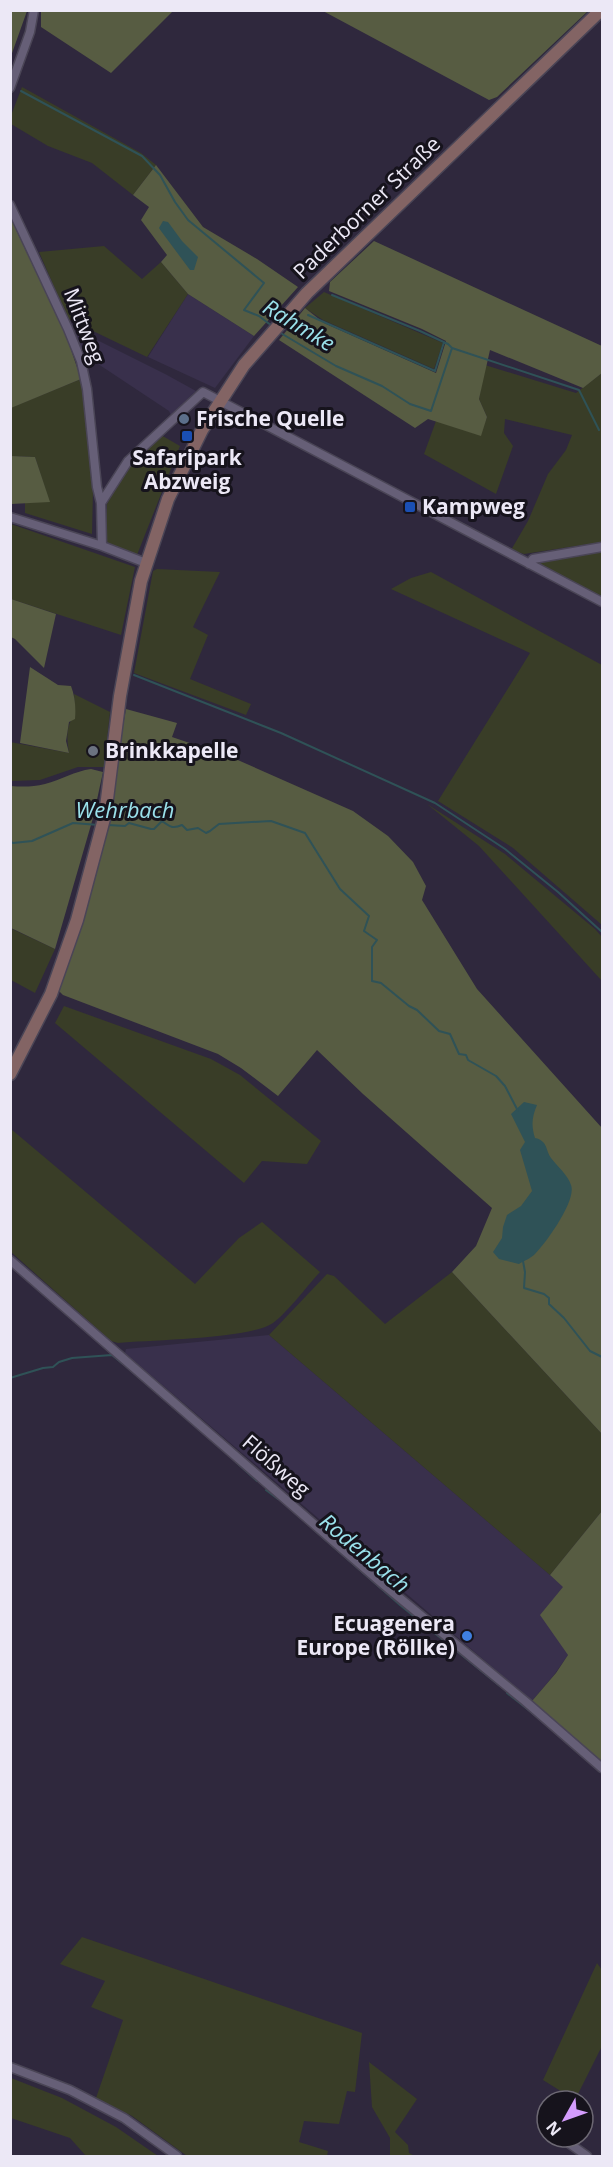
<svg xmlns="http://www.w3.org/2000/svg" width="613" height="2167" font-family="'Open Sans',sans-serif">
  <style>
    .built { fill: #39304c }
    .green { fill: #393d27 }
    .forest { fill: #575c42 }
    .water { fill: #2f5257 }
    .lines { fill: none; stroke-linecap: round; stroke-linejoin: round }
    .stream { stroke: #2f5257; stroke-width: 2 }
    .street-casing { stroke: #4a4556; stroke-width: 11 }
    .secondary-casing { stroke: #4a4556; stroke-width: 15 }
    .street { stroke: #665f77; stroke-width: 8 }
    .secondary { stroke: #836464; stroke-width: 12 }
    .service-dot { fill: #5c6f8a; stroke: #16131c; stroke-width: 2 }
    .transit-dot { fill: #1a4fb4; stroke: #16131c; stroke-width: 2 }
    .worship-dot { fill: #6b7280; stroke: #16131c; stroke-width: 2 }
    .shop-dot { fill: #3f7fe0; stroke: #16131c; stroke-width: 2 }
    .labels { text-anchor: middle; stroke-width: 6; stroke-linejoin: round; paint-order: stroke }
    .street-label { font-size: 21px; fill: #ece8f6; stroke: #16131c }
    .poi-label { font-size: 21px; font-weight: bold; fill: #ece8f6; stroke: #16131c; text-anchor: start }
    .water-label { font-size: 22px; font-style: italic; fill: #9ae1eb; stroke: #16131c }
  </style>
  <rect width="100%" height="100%" fill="#2f283d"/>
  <path class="built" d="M188,294L254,336L215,388L148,357Z
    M83,333L167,375L196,391L171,415L169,411L83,354L75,334Z
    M269,1335L563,1586L568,1655L554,1675L532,1701L125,1353L126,1349Z"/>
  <path class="green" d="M22,87L141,153L156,165L133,195L92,163L48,146L11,124L10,118Z
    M104,246L142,279L161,262L188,294L147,357L68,319L39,252Z
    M324,292L443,343L434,369L323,320L305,308Z
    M485,365L576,393L602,373V542L524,554L511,550L528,521L548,474L566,450L572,435L505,419L504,433L513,446L496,494L424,454L436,421L480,435L487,417L479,399Z
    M81,379L93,491L92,534L25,513V503L49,501L35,457L11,456L10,408Z
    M161,435L180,446L137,555L109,544L105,538L107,504L129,463Z
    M11,524L135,567L121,635L11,599Z
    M602,551V598L540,565L542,560Z
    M157,569L220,572L193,627L208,635L190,679L251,704L246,715L134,673L153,571Z
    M431,572L602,665V925L513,848L438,801L530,653L391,589L411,578Z
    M74,694L110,712L104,767H78L40,780L11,781L10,742L69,753C67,739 65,726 75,715Z
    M427,804L505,854L595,929L602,937V981L479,846Z
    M10,928L55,949L35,993L11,980Z
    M64,1006L211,1059L240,1075L321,1141L307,1164L262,1161L244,1183L55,1023Z
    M11,1129L195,1284L239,1238L262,1222L320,1272C307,1286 288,1312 273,1323C251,1339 150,1340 118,1343L111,1341L11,1252Z
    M452,1272L602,1434V1511L550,1575L269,1335L327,1274L334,1276L385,1324Z
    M82,1937L362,2033L355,2092L347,2091L339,2124L304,2121L299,2142L328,2151L327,2156H187L132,2116L96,2098L123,2020L91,2007L105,1981L60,1964Z
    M597,1963L602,1970V2046L575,2100L543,2080Z
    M369,2062L417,2099L395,2132L408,2145L409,2153L415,2156H390V2138L372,2107Z
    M11,2078L62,2098L116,2127L158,2156H86L70,2138L11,2118Z"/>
  <path class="forest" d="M11,10L27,11L11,56L10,11Z
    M41,11V10L173,11L111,73L41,27Z
    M323,11H588L497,97L489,100Z
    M156,165L203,227L257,259L298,287L254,336L188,294L161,262L167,255L141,220L149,207L133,195Z
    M10,217L66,335L81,379L11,408Z
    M374,241L602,346V373L583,388L490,350L479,399L487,417L481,436L428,419L415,428L279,340L305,308L324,323L436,373L446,341L422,329L329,291L330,282Z
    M11,456L35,457L50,502L11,504Z
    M11,599L56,614L44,668L15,639L11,637Z
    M30,667L58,685L71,686C75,696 76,708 75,719L69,722L66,741L69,753L20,743Z
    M126,709L177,723L172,737L231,757L353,811L388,836L413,862L426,886L422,900L477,989L602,1128V1434L452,1272L476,1246L492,1208L363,1094L317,1050L278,1096L241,1068L218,1054L63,995L58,990L78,936L102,844Z
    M91,769L103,772L93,818L55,949L11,928V786C22,787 33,787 45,784C61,780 75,771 91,769Z
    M602,1511V1762L532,1701L556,1673L568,1655L540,1615L563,1587L550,1575Z"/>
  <path class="water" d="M163,221L168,222L182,241L198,257L194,270H190L161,231L159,228Z
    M524,1102L537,1105C532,1117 531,1125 535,1138C548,1141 545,1149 551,1158C557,1166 568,1175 571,1185C577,1200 546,1243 535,1254C531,1258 524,1261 519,1264L499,1259L493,1252L502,1238L503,1227L507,1215L521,1206L532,1191L520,1150L525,1142L511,1114Z"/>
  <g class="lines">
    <path class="stream" d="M21,91L142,156L160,175L175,202L188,220L264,283L244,310L259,316L272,326
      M332,295L420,331L448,344L452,348
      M308,315L435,371L444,342
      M279,332L336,366L382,386L410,404L431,411L452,348L579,390L599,430
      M134,675L281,733L435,803L505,849L558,892L602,932
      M108,825L125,826L129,823L151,829H154L162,821C170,827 173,829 182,825L187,830L198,828L206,833L210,831L219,824L271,821L305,833L340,889L369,916L364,931L377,940L372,947V981L381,983L409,1006L417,1010L439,1031L450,1034L459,1054L466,1055L468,1060L496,1076L505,1086L518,1111
      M10,841L13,843L32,841L73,823L99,825
      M523,1261L525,1272L524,1288L544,1294L549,1298V1304L564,1318L590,1351L602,1357
      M134,1373L223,1450
      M10,1378L43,1368L53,1367L59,1362L72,1358L112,1355L123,1364
      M236,1462L257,1481
      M266,1490L278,1499
      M312,1528L400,1605L500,1686
      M507,1693L540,1719"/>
    <defs>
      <path id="street" d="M10,88L30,32L34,10
        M10,205L68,329L81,361L87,389L97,487L101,503L102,546
        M101,503L128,461L203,392L602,602
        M10,517L102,546L146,563
        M529,564L533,559L602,547
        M10,1260L384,1585L525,1701L602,1768
        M10,2067L70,2090L124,2118L177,2156
        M570,2144L587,2156"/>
      <path id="secondary" d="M10,1074L51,994L77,920L105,815L120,696L141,581L168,499L202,430L244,365L307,293L601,10"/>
    </defs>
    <use href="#street" class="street-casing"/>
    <use href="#secondary" class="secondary-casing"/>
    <use href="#street" class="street"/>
    <use href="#secondary" class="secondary"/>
  </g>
  <circle class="service-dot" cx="184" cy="419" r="6"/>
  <g class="transit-dot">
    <rect x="181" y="430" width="12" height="12" rx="3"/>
    <rect x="404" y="501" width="12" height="12" rx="3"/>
  </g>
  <circle class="worship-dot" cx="93" cy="751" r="6"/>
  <circle class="shop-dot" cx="467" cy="1636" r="6"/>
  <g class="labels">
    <g class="street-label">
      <text transform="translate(367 208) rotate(-44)" y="7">Paderborner Straße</text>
      <text transform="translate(84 326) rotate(69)" y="7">Mittweg</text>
      <text transform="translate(276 1466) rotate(41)" y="7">Flößweg</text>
    </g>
    <g class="poi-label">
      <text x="196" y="426">Frische Quelle</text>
      <text x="187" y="465" text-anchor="middle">Safaripark<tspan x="187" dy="24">Abzweig</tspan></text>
      <text x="422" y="514">Kampweg</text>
      <text x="105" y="758">Brinkkapelle</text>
      <text x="455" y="1631" text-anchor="end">Ecuagenera<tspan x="455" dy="24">Europe (Röllke)</tspan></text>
    </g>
    <g class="water-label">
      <text transform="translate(299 325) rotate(31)" y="8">Rahmke</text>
      <text x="125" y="818">Wehrbach</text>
      <text transform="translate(365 1553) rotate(40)" y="8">Rodenbach</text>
    </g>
  </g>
  <rect width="613" height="2167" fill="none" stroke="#ece8f6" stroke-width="24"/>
  <g transform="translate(565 2119) rotate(230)"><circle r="28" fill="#16131c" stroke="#6c6873" stroke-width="1.5"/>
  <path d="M0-4.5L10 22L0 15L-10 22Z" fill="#d49cfc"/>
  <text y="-9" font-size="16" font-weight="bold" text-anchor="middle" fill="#ece8f6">N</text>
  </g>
</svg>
